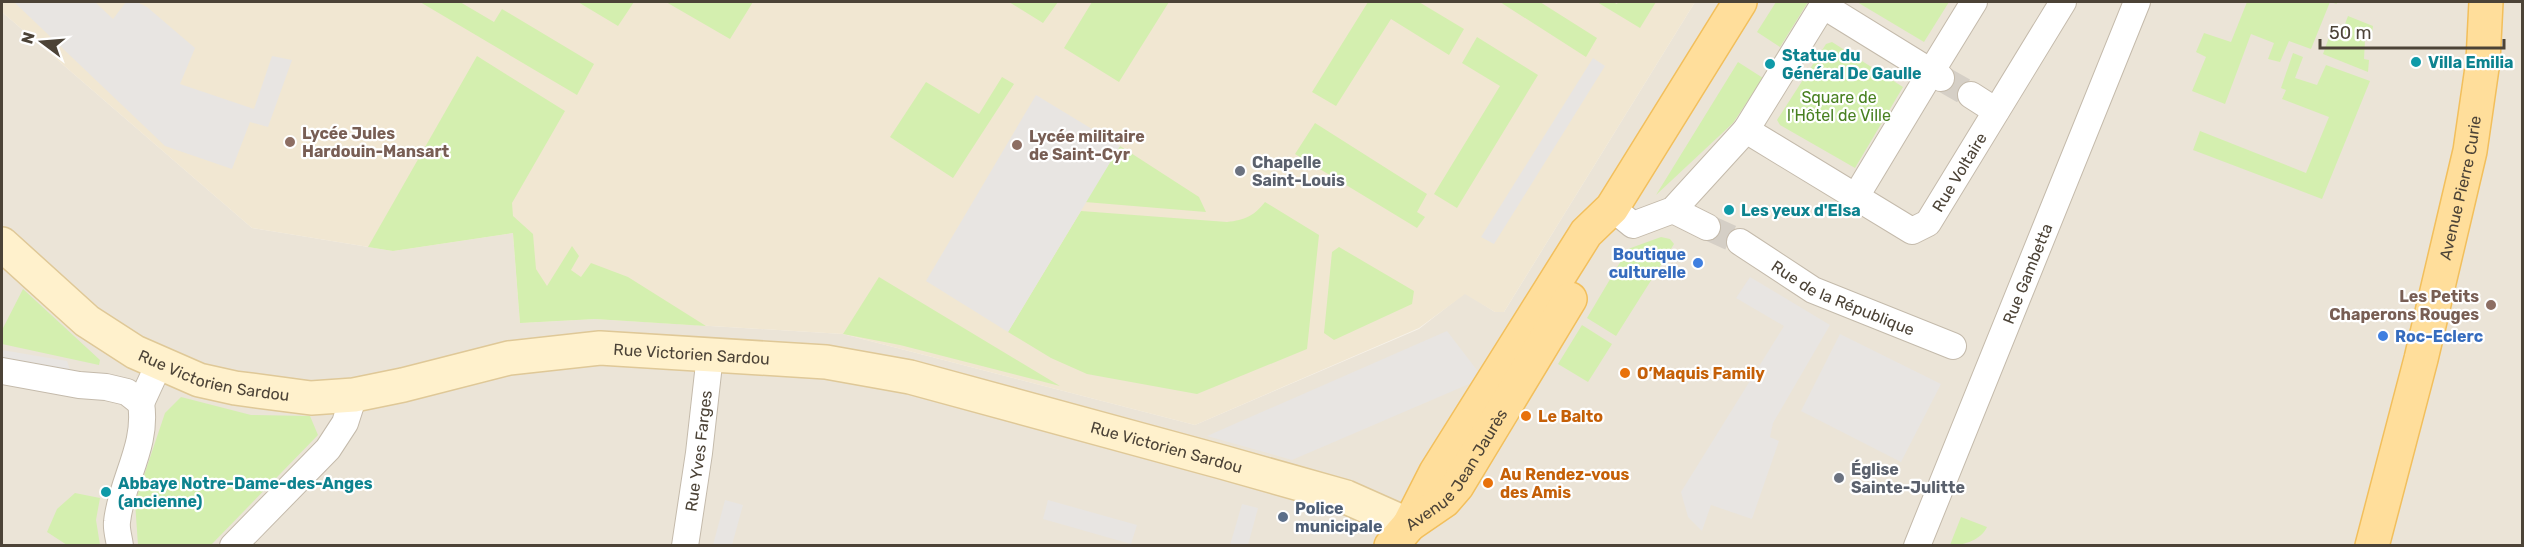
<svg xmlns="http://www.w3.org/2000/svg" width="2524" height="547" font-family="Rubik,sans-serif">
  <style>
    .residential { fill: #ebe4d7 }
    .education { fill: #f1e7d2 }
    .green { fill: #d4efaf }
    .parking { fill: #e8e5e2 }
    .lines { fill: none; stroke-linecap: round; stroke-linejoin: round }
    .street-tunnel { stroke: #d5cfc6; stroke-width: 26; stroke-dasharray: 26 13; stroke-linecap: butt }
    .street-casing { stroke: #c4baab; stroke-width: 28 }
    .secondary-casing { stroke: #dfc897; stroke-width: 36 }
    .primary-casing { stroke: #f2bf5c; stroke-width: 36 }
    .street { stroke: #fff; stroke-width: 26 }
    .secondary { stroke: #fff1cc; stroke-width: 33 }
    .primary { stroke: #ffde9b; stroke-width: 33 }
    .culture-dot { fill: #0f9aa8; stroke: #fff; stroke-width: 2 }
    .education-dot { fill: #8d6e63; stroke: #fff; stroke-width: 2 }
    .worship-dot { fill: #6b7280; stroke: #fff; stroke-width: 2 }
    .shop-dot { fill: #3f7fe0; stroke: #fff; stroke-width: 2 }
    .food-dot { fill: #e8710a; stroke: #fff; stroke-width: 2 }
    .service-dot { fill: #5c6f8a; stroke: #fff; stroke-width: 2 }
    .labels { text-anchor: middle; stroke-width: 4.5; stroke-linejoin: round; paint-order: stroke }
    .culture-label { font-size: 16px; font-weight: bold; fill: #0d838f; stroke: #fff; text-anchor: start }
    .park-label { font-size: 16px; fill: #488020; stroke: #fff }
    .education-label { font-size: 16px; font-weight: bold; fill: #785e54; stroke: #fff; text-anchor: start }
    .worship-label { font-size: 16px; font-weight: bold; fill: #5b616d; stroke: #fff; text-anchor: start }
    .street-label { font-size: 16px; fill: #4c4337; stroke: #fff }
    .shop-label { font-size: 16px; font-weight: bold; fill: #366cbe; stroke: #fff; text-anchor: end }
    .food-label { font-size: 16px; font-weight: bold; fill: #c56008; stroke: #fff; text-anchor: start }
    .service-label { font-size: 16px; font-weight: bold; fill: #4e5e75; stroke: #fff; text-anchor: start }
  </style>
  <rect width="100%" height="100%" fill="#f7f2ea"/>
  <path class="residential" d="M1695,2H2522V545H2V12L252,228L393,251L513,233L520,323L595,319L843,334L1195,425L1419,329L1465,293L1495,312H1504Z"/>
  <path class="education" d="M2,2H1695L1504,312H1495L1465,294L1419,328L1195,425L843,334L595,319L520,323L513,233L393,251L252,228L2,12Z"/>
  <path class="green" d="M420,2H460L494,22L502,9L594,64L577,95Z
    M578,2H634L618,26Z
    M666,2H753L730,39Z
    M1009,2H1058L1043,23Z
    M1092,2H1169L1119,82L1064,48Z
    M1368,2H1419L1464,29L1449,55L1391,19L1336,106L1312,92Z
    M1500,2H1540L1597,38L1586,57Z
    M1597,2H1613L1617,4L1618,2H1656L1640,28Z
    M1776,2H1808L1780,47L1757,32Z
    M1857,2H1949L1924,42Z
    M2247,2H2336L2337,4L2330,2L2311,49L2289,41L2280,62L2268,59L2274,43L2251,34L2225,104L2192,91L2206,57L2196,52L2204,33L2231,42Z
    M2348,16L2373,26L2371,40H2365L2364,59L2369,60L2368,72L2323,54L2333,26L2343,29Z
    M1477,37L1538,75L1457,208L1434,194L1500,86L1462,63Z
    M1832,42L1903,87L1855,168L1780,125L1777,120L1826,44Z
    M2293,53L2303,57L2295,78L2317,85L2326,65L2370,81L2322,199L2193,150L2200,131L2306,173L2329,117L2282,99L2286,90L2281,88Z
    M477,56L565,111L512,203L513,216L533,234L536,269L547,286L572,246L579,256L571,270L581,277L591,263L628,277L706,326L595,319L520,323L513,233L393,251L368,247Z
    M1738,62L1763,78L1733,123L1656,195Z
    M1002,77L1014,84L953,178L890,137L926,82L979,114Z
    M1315,123L1427,194L1417,212L1425,217L1417,228L1295,154Z
    M1120,146L1199,197L1206,212L1085,202Z
    M1265,202L1319,235L1307,349L1197,394L1087,374L1051,358L1008,332L1081,211L1227,222C1245,220 1254,216 1265,202Z
    M1661,237L1670,239L1674,244L1616,336L1587,318L1628,249Z
    M1339,247L1414,291L1412,304L1334,340L1324,333L1332,252Z
    M879,277L1060,386L900,345L843,334Z
    M23,289L100,360L99,365L2,344V330Z
    M1582,325L1612,344L1588,382L1558,364Z
    M181,397L251,415L310,416L318,435L211,545H138L135,502L165,413Z
    M75,493L100,498L96,520L100,545H67L47,532L57,509Z
    M1961,517L1987,527C1981,540 1963,546 1950,545Z"/>
  <path class="parking" d="M14,2H95L113,19L126,2H137L147,7L195,48L180,84L254,109L272,56L292,60L268,127L250,122L232,169L165,146Z
    M1593,58L1605,66L1494,244L1481,237Z
    M1036,95L1120,146L1008,332L926,281Z
    M1750,277L1830,325L1773,423L1770,437L1779,441L1752,519L1711,505L1702,531L1688,517L1681,492L1784,326L1736,298Z
    M1447,331L1483,378L1292,460L1207,436Z
    M1840,334L1941,384L1901,462L1801,411Z
    M2,350L67,361L71,373L2,363Z
    M725,500L743,505L732,545H713Z
    M1048,500L1137,525L1131,544L1043,519Z
    M1242,504L1258,508L1248,545H1230Z"/>
  <g class="lines">
    <path class="street-tunnel" d="M1941,78L1971,95
      M1707,227L1740,242"/>
    <defs>
      <g id="street">
        <path d="M1824,6L1931,72L1855,198"/>
        <path d="M1941,78L1931,72L1974,2"/>
        <path d="M1971,95L1996,111"/>
        <path id="s1" d="M1746,130L1912,231L1928,223L2063,2"/>
        <path d="M1612,208L1633,225L1673,210L1746,130L1825,2"/>
        <path d="M1673,210L1707,227"/>
        <path id="s2" d="M1740,242L1813,290L1953,346"/>
        <path d="M2,371L79,385L106,387L127,392L141,403"/>
        <path d="M141,403L159,364"/>
        <path d="M120,546C119,538 116,529 117,522C121,481 148,446 141,403"/>
        <path d="M233,546L328,449L345,423L354,395"/>
        <path id="s3" d="M685,546L699,453L710,355"/>
        <path id="s4" d="M1917,546L2137,2"/>
      </g>
      <g id="secondary">
        <path id="s5" d="M2,244L87,321L135,352L199,380L235,388L311,398L354,395L403,385L509,358L600,348L826,362L910,377L1222,462L1346,497L1409,525"/>
      </g>
      <g id="primary">
        <path d="M1409,525L1436,472L1586,233L1612,208L1740,2"/>
        <path id="s6" d="M1391,546L1409,525L1444,501L1457,486L1570,299"/>
        <path id="s7" d="M2372,546L2421,359L2470,151L2483,61L2486,2"/>
      </g>
    </defs>
    <use href="#street" class="street-casing"/>
    <use href="#secondary" class="secondary-casing"/>
    <use href="#primary" class="primary-casing"/>
    <use href="#street" class="street"/>
    <use href="#secondary" class="secondary"/>
    <use href="#primary" class="primary"/>
  </g>
  <g class="culture-dot">
    <circle cx="2416" cy="62" r="6"/>
    <circle cx="1770" cy="64" r="6"/>
    <circle cx="1729" cy="210" r="6"/>
    <circle cx="106" cy="492" r="6"/>
  </g>
  <g class="education-dot">
    <circle cx="290" cy="142" r="6"/>
    <circle cx="1017" cy="145" r="6"/>
    <circle cx="2491" cy="305" r="6"/>
  </g>
  <g class="worship-dot">
    <circle cx="1240" cy="171" r="6"/>
    <circle cx="1839" cy="478" r="6"/>
  </g>
  <g class="shop-dot">
    <circle cx="1698" cy="263" r="6"/>
    <circle cx="2383" cy="336" r="6"/>
  </g>
  <g class="food-dot">
    <circle cx="1625" cy="373" r="6"/>
    <circle cx="1526" cy="416" r="6"/>
    <circle cx="1488" cy="483" r="6"/>
  </g>
  <circle class="service-dot" cx="1283" cy="517" r="6"/>
  <g class="labels">
    <g class="culture-label">
      <text x="1782" y="61">Statue du<tspan x="1782" dy="18">Général De Gaulle</tspan></text>
      <text x="2428" y="68">Villa Emilia</text>
      <text x="1741" y="216">Les yeux d'Elsa</text>
      <text x="118" y="489">Abbaye Notre-Dame-des-Anges<tspan x="118" dy="18">(ancienne)</tspan></text>
    </g>
    <g class="park-label">
      <text x="1839" y="103">Square de<tspan x="1839" dy="18">l'Hôtel de Ville</tspan></text>
    </g>
    <g class="education-label">
      <text x="302" y="139">Lycée Jules<tspan x="302" dy="18">Hardouin-Mansart</tspan></text>
      <text x="1029" y="142">Lycée militaire<tspan x="1029" dy="18">de Saint-Cyr</tspan></text>
      <text x="2479" y="302" text-anchor="end">Les Petits<tspan x="2479" dy="18">Chaperons Rouges</tspan></text>
    </g>
    <g class="worship-label">
      <text x="1252" y="168">Chapelle<tspan x="1252" dy="18">Saint-Louis</tspan></text>
      <text x="1851" y="475">Église<tspan x="1851" dy="18">Sainte-Julitte</tspan></text>
    </g>
    <g class="street-label">
      <text dy="6" stroke="none"><textPath href="#s1" startOffset="272">Rue Voltaire</textPath></text>
      <text dy="6" stroke="none"><textPath href="#s7" startOffset="369">Avenue Pierre Curie</textPath></text>
      <text dy="6" stroke="none"><textPath href="#s4" startOffset="294">Rue Gambetta</textPath></text>
      <text dy="6" stroke="none"><textPath href="#s2" startOffset="118">Rue de la République</textPath></text>
      <text dy="6" stroke="none"><textPath href="#s5" startOffset="741">Rue Victorien Sardou</textPath></text>
      <text dy="6" stroke="none"><textPath href="#s5" startOffset="255">Rue Victorien Sardou</textPath></text>
      <text dy="6" stroke="none"><textPath href="#s5" startOffset="1227">Rue Victorien Sardou</textPath></text>
      <text dy="6" stroke="none"><textPath href="#s3" startOffset="96">Rue Yves Farges</textPath></text>
      <text dy="6" stroke="none"><textPath href="#s6" startOffset="102">Avenue Jean Jaurès</textPath></text>
    </g>
    <g class="shop-label">
      <text x="1686" y="260">Boutique<tspan x="1686" dy="18">culturelle</tspan></text>
      <text x="2395" y="342" text-anchor="start">Roc-Eclerc</text>
    </g>
    <g class="food-label">
      <text x="1637" y="379">O’Maquis Family</text>
      <text x="1538" y="422">Le Balto</text>
      <text x="1500" y="480">Au Rendez-vous<tspan x="1500" dy="18">des Amis</tspan></text>
    </g>
    <g class="service-label">
      <text x="1295" y="514">Police<tspan x="1295" dy="18">municipale</tspan></text>
    </g>
  </g>
  <rect width="2524" height="547" fill="none" stroke="#4c4337" stroke-width="6"/>
  <g transform="translate(42 42) rotate(286)" stroke="#ffffff" stroke-width="4.5" paint-order="stroke">
  <path d="M0-4.5L10 22L0 15L-10 22Z" fill="#4c4337"/>
  <text y="-9" font-size="16" font-weight="bold" text-anchor="middle" fill="#4c4337">N</text>
  </g>
  <path d="M2320 39v9h184v-9" fill="none" stroke="#4c4337" stroke-width="3"/>
  <text x="2329" y="39" font-size="18" fill="#4c4337" stroke="#ffffff" stroke-width="4.5" paint-order="stroke">50 m</text>
</svg>
